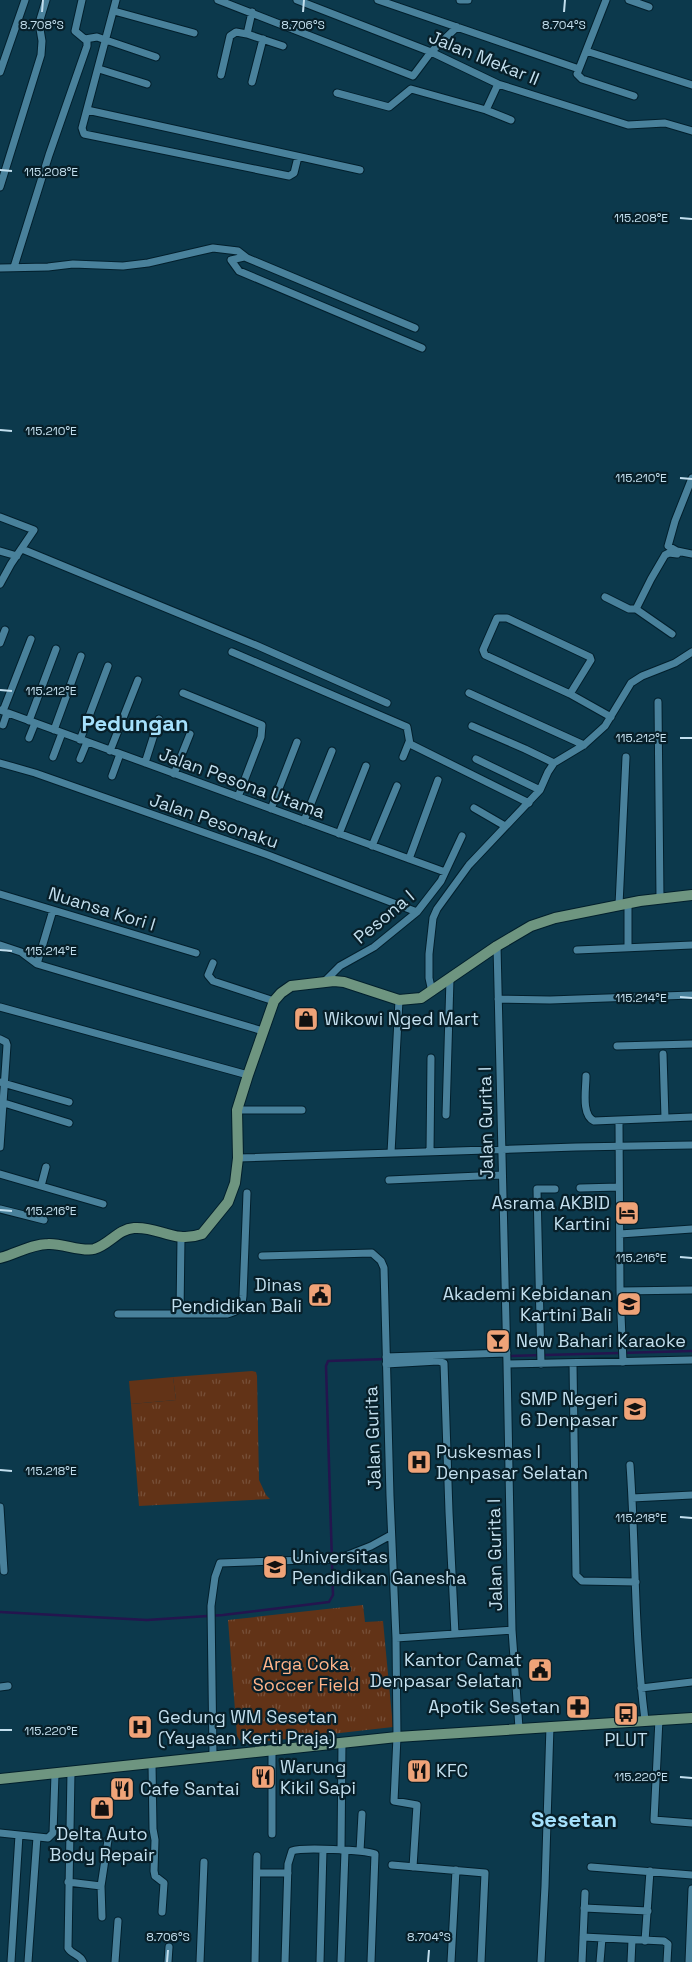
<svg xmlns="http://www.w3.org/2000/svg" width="692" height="1962" font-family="'Space Grotesk',sans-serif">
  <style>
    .grass { fill: url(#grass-tufts) }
    .pitch { fill: #623317 }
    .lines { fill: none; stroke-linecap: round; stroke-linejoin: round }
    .stream { stroke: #24154e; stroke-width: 2.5 }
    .street-casing { stroke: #021f2c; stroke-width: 9 }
    .secondary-casing { stroke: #021f2c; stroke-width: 12 }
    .street { stroke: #49819b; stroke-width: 7 }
    .secondary { stroke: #6e9580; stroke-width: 10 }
    .ticks { fill: none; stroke: #c3dfee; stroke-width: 2 }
    .labels { text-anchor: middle; stroke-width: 4.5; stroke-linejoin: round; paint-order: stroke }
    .street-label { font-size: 18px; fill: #c3dfee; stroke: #071f29 }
    .poi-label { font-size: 18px; fill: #c3dfee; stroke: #071f29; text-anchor: start }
    .park-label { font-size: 18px; fill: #ffb48a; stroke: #071f29 }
    .district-label { font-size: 22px; font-weight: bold; fill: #a5e0fc; stroke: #071f29 }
    .ticks-label { font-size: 12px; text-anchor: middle; fill: #c3dfee; stroke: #071f29; stroke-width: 4.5; stroke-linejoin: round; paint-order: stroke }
  </style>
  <defs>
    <pattern id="grass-tufts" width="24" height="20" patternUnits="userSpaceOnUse" patternTransform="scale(1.25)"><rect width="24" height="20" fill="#623317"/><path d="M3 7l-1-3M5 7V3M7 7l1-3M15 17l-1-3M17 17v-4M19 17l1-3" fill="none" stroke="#775039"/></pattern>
  </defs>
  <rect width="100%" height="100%" fill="#0c394c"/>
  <path class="grass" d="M252,1371L256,1372L257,1376L259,1480L266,1495L270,1499L139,1506L131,1404L176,1400L173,1377Z
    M363,1605L365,1622L383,1621L393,1727L242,1744L237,1736L228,1620Z"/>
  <path class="pitch" d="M173,1377L176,1400L131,1404L129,1381Z"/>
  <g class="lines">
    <path class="stream" d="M509,1356L692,1351
      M0,1612L147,1620L223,1615L329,1602L333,1595L326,1366L328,1361L386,1359"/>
    <defs>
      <path id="street" d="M116,0L82,128L84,134L289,176L294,173L298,157
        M218,0L413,76L431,52L457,27
        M297,0L431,52L498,84L628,125L665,123L692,131
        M378,0L579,69
        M460,0H468
        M606,0L577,74L582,79L634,96
        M629,0L649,7
        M114,11L194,33
        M252,12L247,34L283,46
        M85,39L97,37L156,57
        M586,51L692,85
        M99,69L147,84
        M0,72L25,0
        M221,75L230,36L236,32L247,34
        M252,82L263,39
        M337,93L389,107L411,89L486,110L511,120
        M87,110L360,170
        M486,110L498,84
        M0,187L41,55L42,41L39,23L46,0
        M244,257L231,260L239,271L422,348
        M14,267L49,155L87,46V41L75,31L82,0
        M0,268L48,267L73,264L123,266L148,263L213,248L238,251L247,258L415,328
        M692,478L675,521L668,546L677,551L692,554
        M0,517L34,530L11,564L0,584
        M22,549L258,646L387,703
        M0,551L17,556
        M605,597L629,609H636L672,634
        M636,609L651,579L665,555L669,553L677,554
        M0,643L5,630
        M232,652L407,727L410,744L529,803
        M183,693L262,725L261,737L238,797
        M469,693L584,745
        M570,694L591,660L590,657L507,618H497L483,650L485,655L570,694L611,717
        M658,702L660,898
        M0,710L445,872
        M3,711L31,639
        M29,721L56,649
        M3,725L7,713
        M472,726L525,749L554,763
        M54,730L81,656
        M29,738L35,723
        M80,740L108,666
        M110,751L138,680
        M53,757L62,733
        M403,757L409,742
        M80,759L87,742
        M476,759L540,790
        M0,763L35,773L268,855L417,912
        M145,763L159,719
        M174,774L190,734
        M112,776L120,754
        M474,808L505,826
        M271,809L297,742
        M304,821L332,751
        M339,834L366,766
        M372,846L397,786
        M409,859L438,780
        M0,894L196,953
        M628,903V947
        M619,905L626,757
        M0,945L21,952L37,964L263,1031
        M497,946L507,1364L692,1360
        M577,950L692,945
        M213,963L208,975L213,981L274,1001
        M37,964L53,910
        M325,981L340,966L374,947L417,912L441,881L462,836
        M432,992L429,978V954L433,918L437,909L469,865L540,790L548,772L554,763L584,745L605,726L631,683L642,676L675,663L692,652
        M498,999L550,1000L692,995
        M0,1007L248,1075
        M0,1039L6,1042L7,1045L0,1147
        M617,1046L692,1044
        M663,1054L665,1118
        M586,1076C586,1089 581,1115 594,1121L692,1117
        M0,1082L69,1102
        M4,1103L69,1123
        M237,1110H302
        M446,1115L450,979
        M619,1122L620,1291L623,1362
        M430,1152L431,1058
        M391,1153L399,1000
        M238,1158L576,1147L692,1145
        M0,1174L103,1204
        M389,1180L502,1175
        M41,1186L46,1167
        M580,1188L619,1187
        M0,1209L44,1220
        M620,1234L692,1229
        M262,1256L372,1253L381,1261L384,1268L390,1496L396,1638L397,1737L394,1801L417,1805L413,1867
        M620,1291L692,1290
        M118,1314H227C238,1311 242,1309 243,1296L247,1193
        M180,1314L181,1238
        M386,1357L507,1353
        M573,1363L576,1575L582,1581L636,1582
        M386,1364L438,1361L444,1363L449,1512L455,1634
        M507,1364L512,1630L519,1728
        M541,1364L537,1189H555
        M630,1465C636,1550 634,1635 645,1720
        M632,1498L692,1495
        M0,1507L4,1571
        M396,1638L512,1630
        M0,1687L8,1686
        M641,1688L692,1682
        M659,1719L654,1820L692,1823
        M213,1756L211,1606L215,1577L220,1563L338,1559L371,1546L391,1535
        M152,1764L153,1829L155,1840L154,1871L155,1876L164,1883L162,1912
        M71,1772L68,1948C72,1955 80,1954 83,1962
        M0,1833L48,1838L53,1833L55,1774
        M272,1834V1749
        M341,1850L342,1742
        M360,1851L362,1814
        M392,1865L485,1873L481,1962
        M591,1867L692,1875
        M258,1873H288
        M68,1882L101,1886
        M584,1908L648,1911
        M102,1917L101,1886L108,1840
        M583,1937L664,1941L668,1944L667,1962
        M645,1941L650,1871
        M11,1962L19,1835
        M28,1962L37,1837
        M115,1962L118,1921
        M168,1962L169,1947
        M200,1962L204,1862
        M255,1962L257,1856
        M285,1962L288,1864L292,1851C302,1847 365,1850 375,1854L371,1962
        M320,1962L323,1850
        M341,1962L345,1851
        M451,1962L456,1870
        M541,1962L545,1886L550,1726
        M582,1962L585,1893
        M600,1962L602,1938
        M631,1962L632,1940
        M689,1962L692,1889"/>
      <path id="secondary" d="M0,1258C16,1254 31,1244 48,1244C62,1243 81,1252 94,1249C109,1245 118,1229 134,1228C159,1226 174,1244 202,1234L228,1202L235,1183L238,1158L237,1110L248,1075L274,1001L281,993L291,986L334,981L344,982L399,1000L421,998L497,946L531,926L555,918L640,901L692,895
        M0,1779L397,1737L692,1718"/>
    </defs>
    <use href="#street" class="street-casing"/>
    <use href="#secondary" class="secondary-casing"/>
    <use href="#street" class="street"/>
    <use href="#secondary" class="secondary"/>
  </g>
  <path class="ticks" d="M42,12L43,0M303,12L304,0M564,12L565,0M0,170L12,171M680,218L692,219M0,430L12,431M680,478L692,479M0,690L12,691M680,738H692M0,950L12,951M680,997L692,998M0,1210L12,1211M680,1257L692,1258M0,1470L12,1471M680,1517L692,1518M0,1730H12M680,1777L692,1778M167,1962L168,1950M428,1962L429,1950"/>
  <defs>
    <symbol id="shop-square" viewBox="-11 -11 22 22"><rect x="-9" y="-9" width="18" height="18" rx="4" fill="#efa378" stroke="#071f29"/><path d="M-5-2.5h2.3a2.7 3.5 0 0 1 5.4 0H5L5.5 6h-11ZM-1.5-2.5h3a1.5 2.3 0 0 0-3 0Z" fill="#111"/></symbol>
    <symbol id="hotel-square" viewBox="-11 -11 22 22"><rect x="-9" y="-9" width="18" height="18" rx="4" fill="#efa378" stroke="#071f29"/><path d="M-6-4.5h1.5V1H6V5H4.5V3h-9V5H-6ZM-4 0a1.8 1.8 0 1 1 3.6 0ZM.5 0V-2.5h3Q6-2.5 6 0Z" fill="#111"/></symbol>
    <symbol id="civic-square" viewBox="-11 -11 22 22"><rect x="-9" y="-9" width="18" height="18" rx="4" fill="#efa378" stroke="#071f29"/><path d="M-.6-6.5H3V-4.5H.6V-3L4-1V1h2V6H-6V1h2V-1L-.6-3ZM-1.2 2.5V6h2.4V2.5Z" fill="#111"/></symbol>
    <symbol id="university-square" viewBox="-11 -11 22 22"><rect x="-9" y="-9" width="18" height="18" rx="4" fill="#efa378" stroke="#071f29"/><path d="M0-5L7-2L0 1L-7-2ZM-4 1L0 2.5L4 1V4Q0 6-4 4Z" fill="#111"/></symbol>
    <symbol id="bar-square" viewBox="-11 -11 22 22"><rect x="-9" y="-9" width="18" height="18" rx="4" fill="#efa378" stroke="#071f29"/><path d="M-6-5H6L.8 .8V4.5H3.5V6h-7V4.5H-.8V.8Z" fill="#111"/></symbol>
    <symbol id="school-square" viewBox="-11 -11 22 22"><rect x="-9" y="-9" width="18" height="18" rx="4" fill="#efa378" stroke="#071f29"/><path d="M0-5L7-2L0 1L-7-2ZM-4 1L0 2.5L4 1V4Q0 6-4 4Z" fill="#111"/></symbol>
    <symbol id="hospital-square" viewBox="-11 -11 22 22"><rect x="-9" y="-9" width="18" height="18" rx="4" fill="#efa378" stroke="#071f29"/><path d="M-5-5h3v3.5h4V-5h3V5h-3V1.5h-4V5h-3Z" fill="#111"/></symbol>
    <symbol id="pharmacy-square" viewBox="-11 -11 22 22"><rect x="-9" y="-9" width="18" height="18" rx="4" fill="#efa378" stroke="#071f29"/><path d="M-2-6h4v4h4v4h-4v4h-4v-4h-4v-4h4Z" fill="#111"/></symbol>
    <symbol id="bus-square" viewBox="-11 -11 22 22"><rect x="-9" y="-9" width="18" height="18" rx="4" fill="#efa378" stroke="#071f29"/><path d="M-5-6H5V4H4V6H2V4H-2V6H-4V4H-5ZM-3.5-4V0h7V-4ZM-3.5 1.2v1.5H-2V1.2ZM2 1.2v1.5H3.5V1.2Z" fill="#111"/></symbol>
    <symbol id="restaurant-square" viewBox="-11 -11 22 22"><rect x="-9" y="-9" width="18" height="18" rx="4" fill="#efa378" stroke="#071f29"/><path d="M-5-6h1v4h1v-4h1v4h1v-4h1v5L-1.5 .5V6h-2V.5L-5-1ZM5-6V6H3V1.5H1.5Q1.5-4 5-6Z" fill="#111"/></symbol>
  </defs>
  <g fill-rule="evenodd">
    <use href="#shop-square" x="292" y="1005" width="28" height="28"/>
    <use href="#hotel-square" x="613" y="1199" width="28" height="28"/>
    <use href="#civic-square" x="306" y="1281" width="28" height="28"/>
    <use href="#university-square" x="615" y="1290" width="28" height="28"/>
    <use href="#bar-square" x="484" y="1327" width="28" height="28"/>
    <use href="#school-square" x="621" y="1395" width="28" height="28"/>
    <use href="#hospital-square" x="405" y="1448" width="28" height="28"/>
    <use href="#university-square" x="261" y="1553" width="28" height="28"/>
    <use href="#civic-square" x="526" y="1656" width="28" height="28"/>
    <use href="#pharmacy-square" x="564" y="1693" width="28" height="28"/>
    <use href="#bus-square" x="612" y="1700" width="28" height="28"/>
    <use href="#hospital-square" x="126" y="1713" width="28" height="28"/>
    <use href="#restaurant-square" x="405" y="1757" width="28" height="28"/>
    <use href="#restaurant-square" x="249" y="1763" width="28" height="28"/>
    <use href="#restaurant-square" x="108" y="1775" width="28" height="28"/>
    <use href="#shop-square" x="88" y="1794" width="28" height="28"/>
  </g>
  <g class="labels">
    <g class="street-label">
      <text transform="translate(484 58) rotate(22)" y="6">Jalan Mekar II</text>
      <text transform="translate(242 783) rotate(20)" y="6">Jalan Pesona Utama</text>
      <text transform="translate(214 821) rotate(19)" y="6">Jalan Pesonaku</text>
      <text transform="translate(102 909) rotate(17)" y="6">Nuansa Kori I</text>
      <text transform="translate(384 917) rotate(-40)" y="6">Pesona I</text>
      <text transform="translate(486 1123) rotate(-91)" y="6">Jalan Gurita I</text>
      <text transform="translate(373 1438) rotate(-92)" y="6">Jalan Gurita</text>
      <text transform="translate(495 1555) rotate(-91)" y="6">Jalan Gurita I</text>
    </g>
    <g class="poi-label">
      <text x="324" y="1025">Wikowi Nged Mart</text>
      <text x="610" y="1209" text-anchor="end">Asrama AKBID<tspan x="610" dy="21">Kartini</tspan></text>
      <text x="302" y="1291" text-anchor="end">Dinas<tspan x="302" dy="21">Pendidikan Bali</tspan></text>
      <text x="612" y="1300" text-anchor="end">Akademi Kebidanan<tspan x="612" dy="21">Kartini Bali</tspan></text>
      <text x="516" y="1347">New Bahari Karaoke</text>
      <text x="618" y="1405" text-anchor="end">SMP Negeri<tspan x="618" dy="21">6 Denpasar</tspan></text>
      <text x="436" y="1458">Puskesmas I<tspan x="436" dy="21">Denpasar Selatan</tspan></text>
      <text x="292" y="1563">Universitas<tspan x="292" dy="21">Pendidikan Ganesha</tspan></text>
      <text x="522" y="1666" text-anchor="end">Kantor Camat<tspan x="522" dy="21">Denpasar Selatan</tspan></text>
      <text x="560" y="1713" text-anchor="end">Apotik Sesetan</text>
      <text x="158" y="1723">Gedung WM Sesetan<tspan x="158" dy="21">(Yayasan Kerti Praja)</tspan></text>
      <text x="626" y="1746" text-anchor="middle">PLUT</text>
      <text x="280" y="1773">Warung<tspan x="280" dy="21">Kikil Sapi</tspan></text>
      <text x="436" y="1777">KFC</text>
      <text x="140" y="1795">Cafe Santai</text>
      <text x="102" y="1840" text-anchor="middle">Delta Auto<tspan x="102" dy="21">Body Repair</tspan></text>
    </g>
    <g class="park-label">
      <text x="306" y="1670">Arga Coka<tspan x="306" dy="21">Soccer Field</tspan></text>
    </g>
    <g class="district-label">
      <text x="135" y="731">Pedungan</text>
      <text x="574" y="1827">Sesetan</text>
    </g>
  </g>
  <g class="ticks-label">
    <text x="42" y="29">8.708°S</text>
    <text x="303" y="29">8.706°S</text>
    <text x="564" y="29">8.704°S</text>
    <text x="51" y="176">115.208°E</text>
    <text x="641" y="222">115.208°E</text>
    <text x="51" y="435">115.210°E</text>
    <text x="641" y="482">115.210°E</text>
    <text x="51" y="695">115.212°E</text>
    <text x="641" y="742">115.212°E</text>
    <text x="51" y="955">115.214°E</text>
    <text x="641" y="1002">115.214°E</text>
    <text x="51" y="1215">115.216°E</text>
    <text x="641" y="1262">115.216°E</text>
    <text x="51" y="1475">115.218°E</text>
    <text x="641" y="1522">115.218°E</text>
    <text x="51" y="1735">115.220°E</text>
    <text x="641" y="1781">115.220°E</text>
    <text x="168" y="1941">8.706°S</text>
    <text x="429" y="1941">8.704°S</text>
  </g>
</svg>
